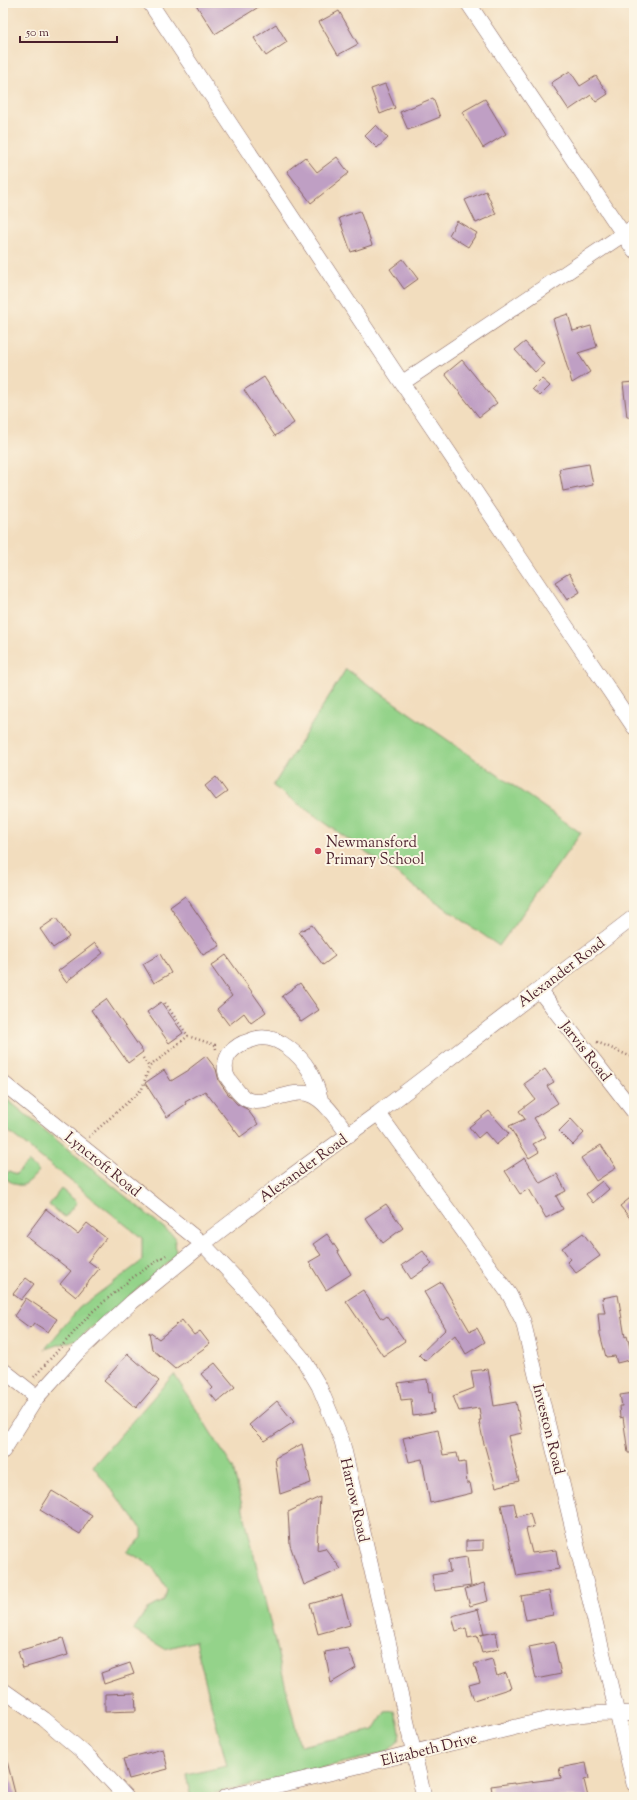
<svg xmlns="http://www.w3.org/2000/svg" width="637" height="1800" font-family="'Sorts Mill Goudy',serif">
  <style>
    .green { fill: #94d38a; stroke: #6f795a }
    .building { fill: #bf9fc4 }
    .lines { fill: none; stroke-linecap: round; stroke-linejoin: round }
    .minor-casing { stroke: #85625e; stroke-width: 16 }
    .path { stroke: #85625e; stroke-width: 2.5; stroke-dasharray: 1 3; stroke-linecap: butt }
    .minor { stroke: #fff; stroke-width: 15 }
    .poi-dot { fill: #d1495b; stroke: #fcf5e5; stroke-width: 1.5 }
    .labels { text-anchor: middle; stroke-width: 4; stroke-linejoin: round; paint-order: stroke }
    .poi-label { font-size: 15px; fill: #4a1f2b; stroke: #fcf5e5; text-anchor: start }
    .street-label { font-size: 15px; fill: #4a1f2b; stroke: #fcf5e5 }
  </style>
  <rect width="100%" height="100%" fill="#fcf5e5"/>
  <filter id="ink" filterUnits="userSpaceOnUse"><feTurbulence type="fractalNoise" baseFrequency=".025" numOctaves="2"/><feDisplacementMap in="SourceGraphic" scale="8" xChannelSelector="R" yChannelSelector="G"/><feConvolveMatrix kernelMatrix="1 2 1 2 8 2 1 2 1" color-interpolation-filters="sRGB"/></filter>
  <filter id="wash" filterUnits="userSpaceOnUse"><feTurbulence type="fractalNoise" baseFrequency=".012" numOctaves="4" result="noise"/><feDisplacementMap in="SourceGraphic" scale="16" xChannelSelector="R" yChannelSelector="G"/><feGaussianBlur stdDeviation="0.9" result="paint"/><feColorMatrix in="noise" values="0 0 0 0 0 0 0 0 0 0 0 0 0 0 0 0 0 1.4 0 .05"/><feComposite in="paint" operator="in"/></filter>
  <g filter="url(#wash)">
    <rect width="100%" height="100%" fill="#f2ddbe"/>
    <path class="green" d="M346,669L581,833L499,946L273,786Z
      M3,1096L175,1237L176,1256L167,1264L78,1339L45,1349L79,1308L142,1261V1238L3,1127Z
      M28,1162L39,1171C25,1186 22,1191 4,1177L9,1171L16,1174Z
      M61,1189L77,1202L65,1217L49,1205Z
      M174,1374L233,1468L300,1746L374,1730L385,1712L395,1711C400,1733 406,1738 385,1753L199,1797H191L186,1775L227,1766L195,1641L165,1649L133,1630L147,1609L164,1601L167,1590L152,1566L127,1551L142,1538V1529L93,1466Z"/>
    <g id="blocks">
      <path class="building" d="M195,3H265L215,34Z
        M339,11L358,44L338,55L319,22Z
        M276,24L287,42L266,56L254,38Z
        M570,71L580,86L596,76L608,94L596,102L591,95L569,110L551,83Z
        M385,84L395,108L380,114L371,89Z
        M433,98L440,117L408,130L400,112Z
        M485,99L506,134L483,148L462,112Z
        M376,125L388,138L377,148L365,136Z
        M305,157L317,172L337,157L349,173L311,203L287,171Z
        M486,191L496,214L476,223L465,200Z
        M360,211L372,245L351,252L339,218Z
        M457,221L477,233L468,247L449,235Z
        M403,259L418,279L404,289L390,269Z
        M568,314L573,331L591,326L597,347L578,353L590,372L572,383L553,319Z
        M525,342L544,364L535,372L515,350Z
        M462,360L497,403L479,417L445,374Z
        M264,377L294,423L275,436L244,390Z
        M542,379L550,386L540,396L532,389Z
        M634,382V417H627L623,383Z
        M589,464L593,485L563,491L559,469Z
        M569,573L580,592L567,600L555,582Z
        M216,777L227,792L216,800L205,786Z
        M185,896L220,946L203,955L170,907Z
        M56,918L69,937L53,948L40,929Z
        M312,925L335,956L323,965L299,932Z
        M95,943L103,953L66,982L58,971Z
        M160,954L171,973L154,983L143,964Z
        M226,955L266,1012L251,1023L244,1013L229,1025L217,1009L232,996L211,966Z
        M300,983L319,1010L301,1022L282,996Z
        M106,999L143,1052L128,1063L91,1010Z
        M161,1002L183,1033L169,1043L147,1012Z
        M206,1056L216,1069L219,1081L228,1094L237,1104L247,1109L258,1124L240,1137L205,1091L185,1102L186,1104L167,1117L145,1083L164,1070L171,1081L189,1070V1069Z
        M545,1069L554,1082L547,1086L558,1103L534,1118L546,1137L533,1144L539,1152L529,1158L509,1126L525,1119L519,1111L535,1099L524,1084Z
        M489,1111L509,1134L496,1145L485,1132L478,1138L469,1127Z
        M571,1119L584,1133L573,1145L559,1131Z
        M601,1145L616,1168L596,1181L581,1158Z
        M525,1158L540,1183L557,1174L566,1191L556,1196L563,1209L546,1218L529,1189L520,1194L505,1171Z
        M602,1181L609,1189L593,1203L586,1194Z
        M634,1195V1223L620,1206Z
        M386,1204L403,1228L383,1243L365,1218Z
        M46,1209L78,1234L87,1223L106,1238L88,1261L99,1269L76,1297L60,1284L71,1271L26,1236Z
        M583,1233L600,1256L576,1273L567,1262L570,1259L562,1248Z
        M327,1234L339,1252H338L351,1274L326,1290L309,1262L321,1255L313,1244Z
        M423,1251L432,1264L411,1279L402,1265Z
        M26,1278L34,1284L21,1300L13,1294Z
        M441,1282L470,1331L477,1328L485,1342L466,1354L455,1335L425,1361L419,1355L446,1329L424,1292Z
        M363,1290L380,1317L383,1319L387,1316L405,1341L383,1356L346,1301Z
        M618,1295L625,1337L627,1336L633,1359L617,1363L615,1356L606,1357L600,1334L598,1313H605L602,1298Z
        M26,1298L57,1319L48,1332L34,1323L30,1328L14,1316Z
        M182,1320L194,1335L200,1331L210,1344L175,1369L152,1349L149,1332L159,1339Z
        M128,1354L159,1381L136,1408L104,1381Z
        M215,1363L235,1387L217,1402L209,1392L213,1388L201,1374Z
        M488,1369L494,1406L516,1402L522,1433L508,1436L519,1481L496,1487L483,1440L479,1420H481L479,1408L459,1411L453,1396L474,1388L471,1371Z
        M427,1379L429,1393L432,1392L434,1413L413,1416L411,1399L401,1400L398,1383Z
        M634,1393V1453H628L623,1417L620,1418L619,1406H622L620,1395Z
        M277,1401L294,1422L265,1441L249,1425Z
        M438,1430L443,1455L457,1453L459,1463L465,1462L467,1484L470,1483L472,1493L430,1503L422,1459L409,1462L403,1438Z
        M302,1444L311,1483L280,1494L275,1458Z
        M52,1491L92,1515L80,1534L40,1510Z
        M320,1497L317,1550L325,1548L341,1569L304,1585L290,1545L288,1512Z
        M514,1503L517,1517L530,1513L534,1527L526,1529L532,1553L556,1550L559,1569L517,1576L501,1505Z
        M483,1540V1550L466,1551V1541Z
        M467,1557L471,1586L435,1591L432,1575L450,1572L448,1560Z
        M484,1583L488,1601L470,1606L465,1589Z
        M549,1591L553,1615L526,1620L521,1596Z
        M342,1595L350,1625L318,1634L310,1604Z
        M478,1609L484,1634L480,1635L496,1632L499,1649L482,1653L477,1636L468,1638L466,1628L456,1631L452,1616Z
        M63,1638L68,1655L23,1668L18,1651Z
        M554,1642L561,1674L536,1679L529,1647Z
        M348,1648L356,1668L331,1683L325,1652Z
        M492,1659L497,1676L506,1673L511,1688L474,1700L469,1685L480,1682L474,1664Z
        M130,1663L134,1674L104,1684L101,1673Z
        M135,1693L136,1711L105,1712V1694Z
        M163,1749L168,1769L129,1779L123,1759Z
        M7,1761L16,1797H3V1762Z
        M586,1763L589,1779L584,1780L588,1797H493L491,1786L514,1783V1784L561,1778L559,1768Z"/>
    </g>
  </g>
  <g filter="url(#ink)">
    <use href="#blocks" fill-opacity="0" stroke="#85625e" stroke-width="1"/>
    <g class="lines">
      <defs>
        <path id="minor" d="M150,3L402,383
          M468,3L634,250
          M634,227L402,383L634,727
          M539,990L634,1112
          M3,1083L203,1244L240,1283L303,1359L319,1386L342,1441L424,1797
          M321,1101C318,1091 315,1079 309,1070C300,1055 279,1036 260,1038C256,1038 252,1040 249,1041C241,1043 234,1048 229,1054C224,1062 224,1073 229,1080C234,1086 240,1097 248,1100C266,1107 291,1087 311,1095C327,1102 338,1122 349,1135
          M378,1113L509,1294L523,1321L634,1784
          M3,1370L37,1397
          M3,1451L37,1397L77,1353L132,1302L203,1244L286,1180L378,1113L634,917
          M3,1690L44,1719L90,1758L126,1797
          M225,1797L301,1780L549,1719C577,1715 605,1711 634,1714"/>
      </defs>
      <use href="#minor" class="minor-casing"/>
      <path class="path" d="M165,1003L188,1036
        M597,1042L634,1058
        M143,1058L149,1067
        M89,1137L142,1089L149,1067L188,1036L215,1045L216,1049
        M34,1377L92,1312L132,1278L166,1255"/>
      <use href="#minor" class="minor"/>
    </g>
  </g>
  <circle class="poi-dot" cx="318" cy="851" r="4"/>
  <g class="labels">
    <g class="poi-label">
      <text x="326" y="847">Newmansford<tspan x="326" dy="17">Primary School</tspan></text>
    </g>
    <g class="street-label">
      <text transform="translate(561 972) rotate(-37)" y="5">Alexander Road</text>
      <text transform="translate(586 1051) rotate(52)" y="5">Jarvis Road</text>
      <text transform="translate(103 1164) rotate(39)" y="5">Lyncroft Road</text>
      <text transform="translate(303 1168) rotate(-36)" y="5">Alexander Road</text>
      <text transform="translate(549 1429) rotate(76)" y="5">Investon Road</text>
      <text transform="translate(355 1500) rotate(77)" y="5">Harrow Road</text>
      <text transform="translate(429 1749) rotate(-14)" y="5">Elizabeth Drive</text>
    </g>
  </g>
  <rect width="637" height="1800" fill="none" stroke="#fcf5e5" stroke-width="16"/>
  <path d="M20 36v6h97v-6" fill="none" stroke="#4a1f2b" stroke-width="2"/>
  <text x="26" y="36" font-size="12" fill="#4a1f2b" stroke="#fcf5e5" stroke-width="3" paint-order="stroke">50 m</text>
</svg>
